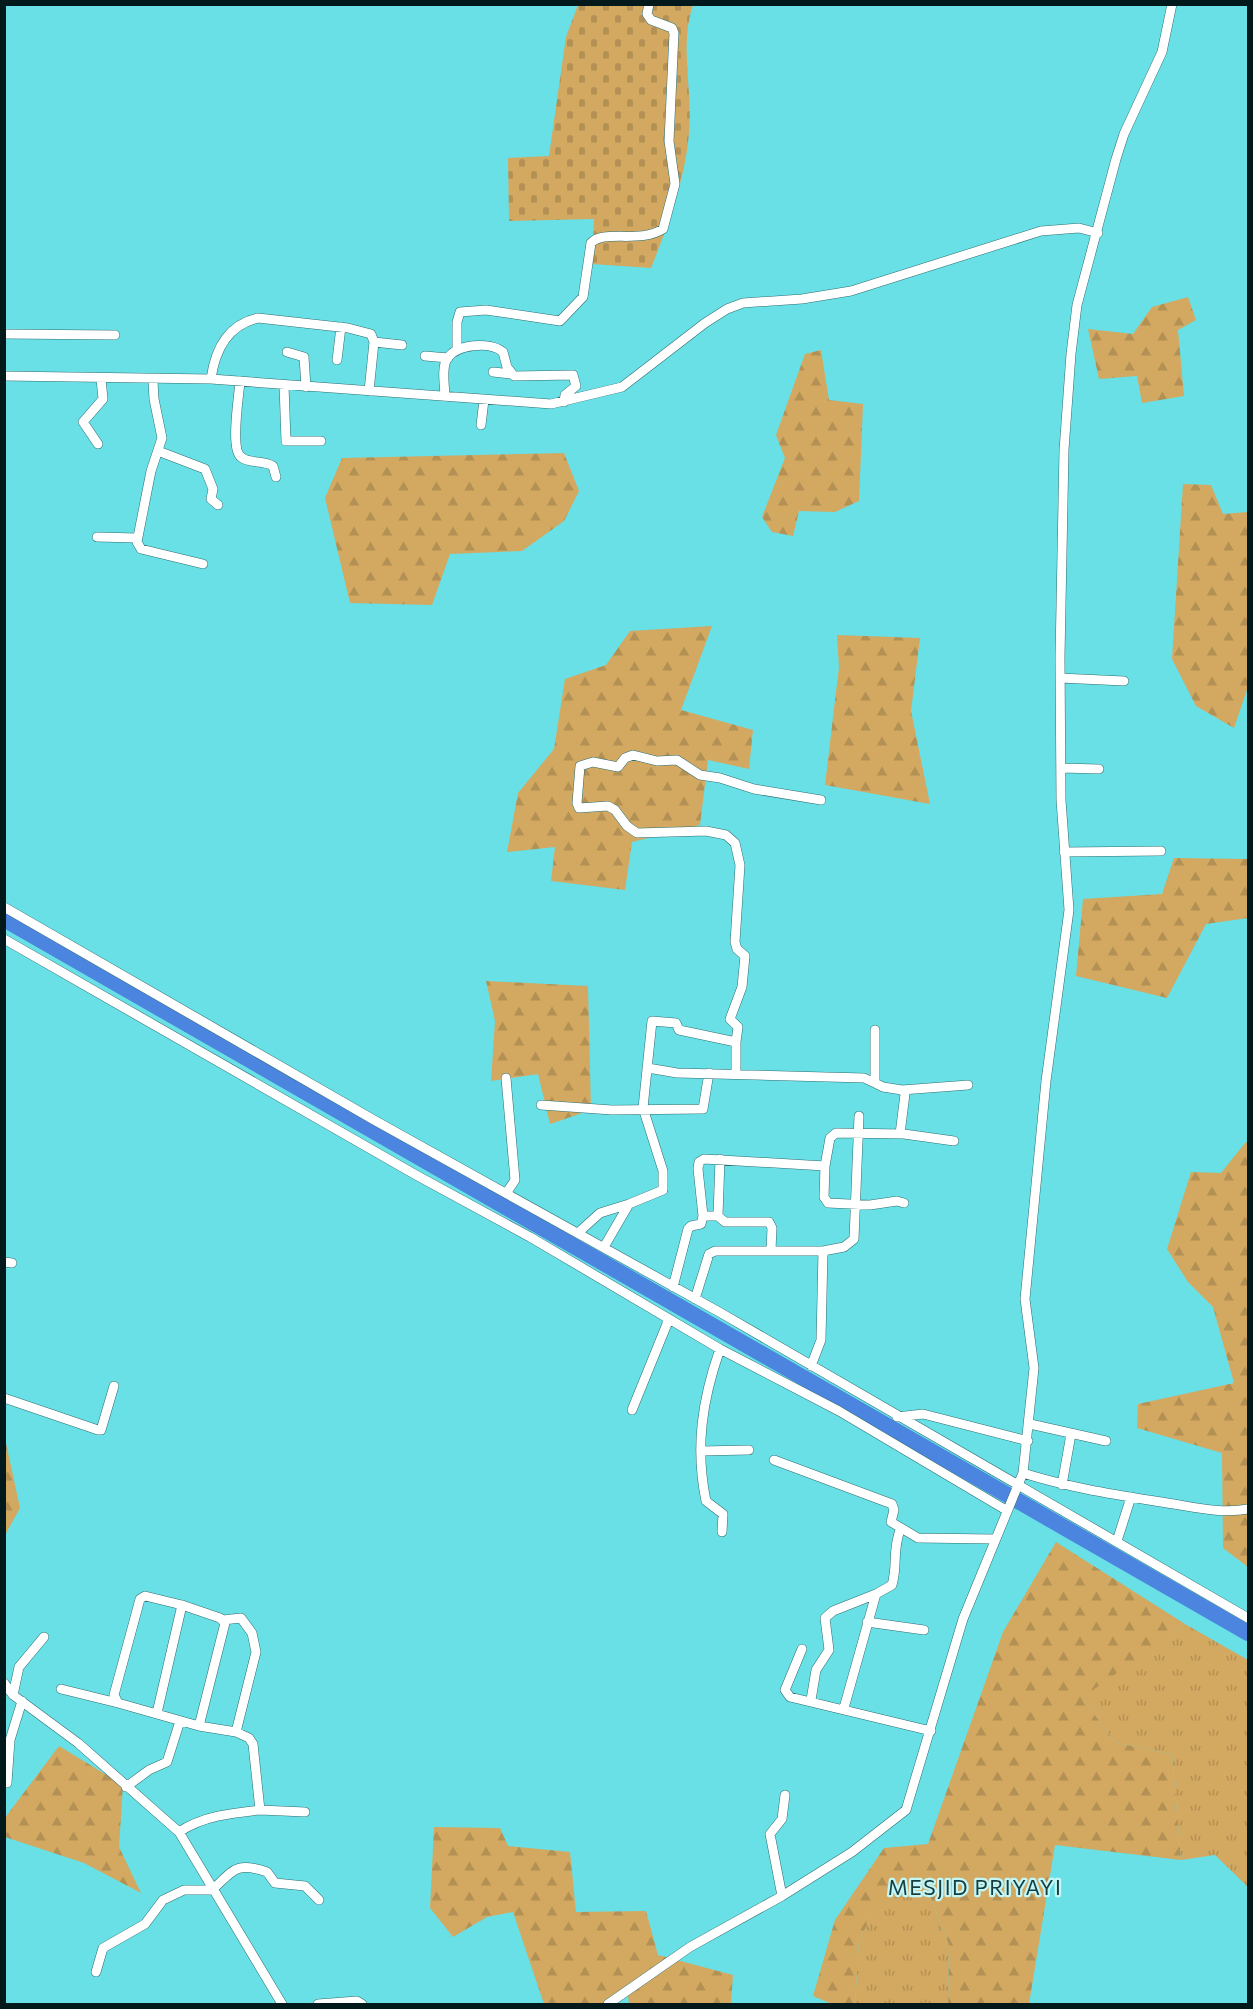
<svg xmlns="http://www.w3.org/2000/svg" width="1253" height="2009" font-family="Commissioner,sans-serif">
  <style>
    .grass { fill: url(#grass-tufts) }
    .forest { fill: url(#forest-firs) }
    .cemetery { fill: url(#cemetery-stones) }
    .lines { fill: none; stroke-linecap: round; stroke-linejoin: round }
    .river { stroke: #4c85df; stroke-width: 16 }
    .minor-casing { stroke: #2e6e71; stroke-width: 10 }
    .minor { stroke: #fff; stroke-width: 9 }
    .labels { text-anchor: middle; stroke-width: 4.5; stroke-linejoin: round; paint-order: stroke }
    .quarter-label { font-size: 21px; letter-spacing: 1.5px; fill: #173e3f; stroke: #c2f7f9 }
  </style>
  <defs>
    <pattern id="grass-tufts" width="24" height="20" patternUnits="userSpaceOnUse" patternTransform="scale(1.5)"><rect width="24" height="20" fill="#d3a860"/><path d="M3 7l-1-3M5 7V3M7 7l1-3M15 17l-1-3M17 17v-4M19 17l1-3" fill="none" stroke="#b39053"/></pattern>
    <pattern id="forest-firs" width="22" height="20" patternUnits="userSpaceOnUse" patternTransform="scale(1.5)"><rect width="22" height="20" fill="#d3a860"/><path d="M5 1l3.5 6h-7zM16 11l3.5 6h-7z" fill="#b39053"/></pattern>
    <pattern id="cemetery-stones" width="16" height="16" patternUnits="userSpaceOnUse" patternTransform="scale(1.5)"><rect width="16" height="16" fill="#d3a860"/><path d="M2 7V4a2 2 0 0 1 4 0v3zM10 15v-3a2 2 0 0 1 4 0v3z" fill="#b39053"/></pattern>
  </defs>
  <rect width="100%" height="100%" fill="#68e0e6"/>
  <path class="grass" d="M1185,1624L1248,1660V1887L1215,1855L1181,1860L1172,1754L1116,1743L1081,1697Z
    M928,1891L949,1945L948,2004H855L859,1940L879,1901Z"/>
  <path class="forest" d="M1188,297L1196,320L1178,330L1184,396L1142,403L1137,376L1099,379L1088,329L1133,334L1152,307Z
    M821,350L829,400L863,404L859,501L835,512L799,511L793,536L772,532L762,517L785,458L776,435L805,354Z
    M564,453L579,491L564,521L522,551L450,554L432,605L350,603L325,498L342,458Z
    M1183,484L1211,485L1223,514L1248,512V687L1234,728L1196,706L1172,659Z
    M712,626L681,710L753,730L749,769L708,760L700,825L632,842L625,890L551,881L555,847L507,852L518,793L554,749L565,679L606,665L630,631Z
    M837,635L920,638L911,711L930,804L825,785L839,667Z
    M1174,858L1248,859V918L1206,924L1167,998L1076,976L1083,899L1162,894Z
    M486,981L588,986L591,1110L550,1124L538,1074L491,1081L495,1021Z
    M1248,1142V1567L1223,1548L1222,1453L1137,1428L1138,1404L1234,1383L1213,1307L1188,1282L1167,1249L1191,1172L1221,1173L1245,1143Z
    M4,1434L20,1508L5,1535H4Z
    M1056,1542L1185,1624L1082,1698L1116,1743L1172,1754L1181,1860L1055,1845L1029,2004H948L949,1945L928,1891L879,1902L859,1940L855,2004H832L813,1996L835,1920L884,1848L928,1844L1003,1632Z
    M59,1746L123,1785L119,1847L141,1893L84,1863L5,1837L4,1819Z
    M434,1827L500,1828L508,1846L570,1852L576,1912L646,1911L658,1955L733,1975L731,2004H629L628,1995L604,2004H544L513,1912L487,1917L453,1937L430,1908Z"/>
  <path class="cemetery" d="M578,5H693C679,47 693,89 689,132C686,177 668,226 651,268L592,264L594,219L509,221L508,158L549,156L566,37Z"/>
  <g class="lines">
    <path class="river" d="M4,919L1248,1633"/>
    <defs>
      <path id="minor" d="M4,334L115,335
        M457,350V322L460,312L486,310L560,321L583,297L591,243C604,229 639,244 663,229L675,184L669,141L674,33L672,28L651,20L647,14L649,4
        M287,352L304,357L306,387
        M425,356L448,358
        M337,360L341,327
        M493,372L511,374
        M4,376L211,379L551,404L622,387L705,323L727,309L743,303L802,299L851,291L1041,231L1079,228L1098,233
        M211,379C215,350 227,325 258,318L348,328L371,334L374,342
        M153,381L154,399L162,438L151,471L137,542L141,549L203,564
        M240,381C239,396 230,449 241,457C249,464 263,460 273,466L276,477
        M284,385L286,441H321
        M369,391L374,342L402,345
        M445,397C445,387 441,368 447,359C456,344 490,341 503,352L507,367L514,376L573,375L576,386L565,395L564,402
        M481,425L484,400
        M98,444L83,422L103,399L101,379
        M158,451L205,469L213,489L211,499L218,505
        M97,537L137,538
        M1060,678L1124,681
        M1061,768L1099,769
        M1064,852L1161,851
        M4,907L374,1120L721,1313L1248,1618
        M4,939L416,1175L530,1237L720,1349L839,1411L1006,1510
        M875,1030V1083L883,1087L902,1090L905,1094L900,1134
        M648,1068L677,1073L864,1078L875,1083
        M736,1073V1042
        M506,1078L515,1180L507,1192
        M902,1090L968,1085
        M541,1105L612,1110L703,1109L709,1073
        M825,1166L830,1138L836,1133L904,1134L954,1141
        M703,1216L698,1169L699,1162L704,1159L825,1166L824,1197L828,1203L870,1205L897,1201L904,1203
        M718,1216L725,1222H769L772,1228L771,1250
        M579,1232L600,1213L629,1204
        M604,1247L629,1204L663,1190V1171L643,1108L652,1021L676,1023L679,1030L736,1042L738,1027L730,1019L742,987L745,956L737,949L735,942L740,865L735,843L726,835L706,831L637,833L627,826L615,810L608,806L579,808L577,803L580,766L593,762L618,767L625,758L633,755L657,761L677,760L700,775L720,778L754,789L821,800
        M4,1262L12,1263
        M673,1287L688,1229L691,1226L701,1224L703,1216H718L720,1159
        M695,1299L709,1254L715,1251H823L844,1247L854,1239L859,1116
        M720,1349C702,1400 695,1448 706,1501L723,1514L722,1532
        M811,1366L821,1340L823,1251
        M4,1398L98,1430H101L114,1386
        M632,1410L669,1319
        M897,1417L923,1414L1028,1441
        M1030,1424L1106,1441
        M701,1451L749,1450
        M774,1460L892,1504L894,1510L891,1522L918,1538L994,1539
        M1023,1473C1070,1488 1118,1495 1167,1503C1194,1507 1221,1514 1248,1509
        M1062,1485L1071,1434
        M1117,1541L1131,1497
        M182,1605L145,1596L140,1599L114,1695L118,1703L199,1726L236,1732L256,1652L252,1633L241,1618L223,1620
        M867,1622L924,1630
        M802,1649L785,1690L790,1697L931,1731
        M4,1683L13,1695L78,1743L179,1832L282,2004
        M61,1689L118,1703
        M13,1695L19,1667L44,1637
        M811,1700L816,1670L829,1650L825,1618L833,1611L876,1594
        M844,1708L876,1594L892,1585C898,1564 892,1552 900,1530
        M157,1713L182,1605L220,1618L225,1623L199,1726
        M7,1783L10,1740L22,1701
        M126,1787L149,1770L167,1762L180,1721
        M260,1810L305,1812
        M179,1832C203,1816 232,1813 260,1810L253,1744L249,1738L236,1732
        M782,1896L770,1834L782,1819L785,1795
        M96,1972L103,1948L145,1924L163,1900L184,1890H212C233,1871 235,1861 267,1872L275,1883L305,1886L319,1900
        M318,2004L357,2001L362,2004
        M608,2004L690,1947L782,1896L852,1852L906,1810L963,1619L1023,1473L1034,1368L1025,1299L1046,1081L1069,910L1061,800L1060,657L1064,450L1071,354L1077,305L1116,159L1124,134L1162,52L1172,4"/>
    </defs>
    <use href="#minor" class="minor-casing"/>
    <use href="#minor" class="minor"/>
  </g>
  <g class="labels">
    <g class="quarter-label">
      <text x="975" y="1895">MESJID PRIYAYI</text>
    </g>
  </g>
  <rect width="1253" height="2009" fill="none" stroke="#01191b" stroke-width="12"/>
</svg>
